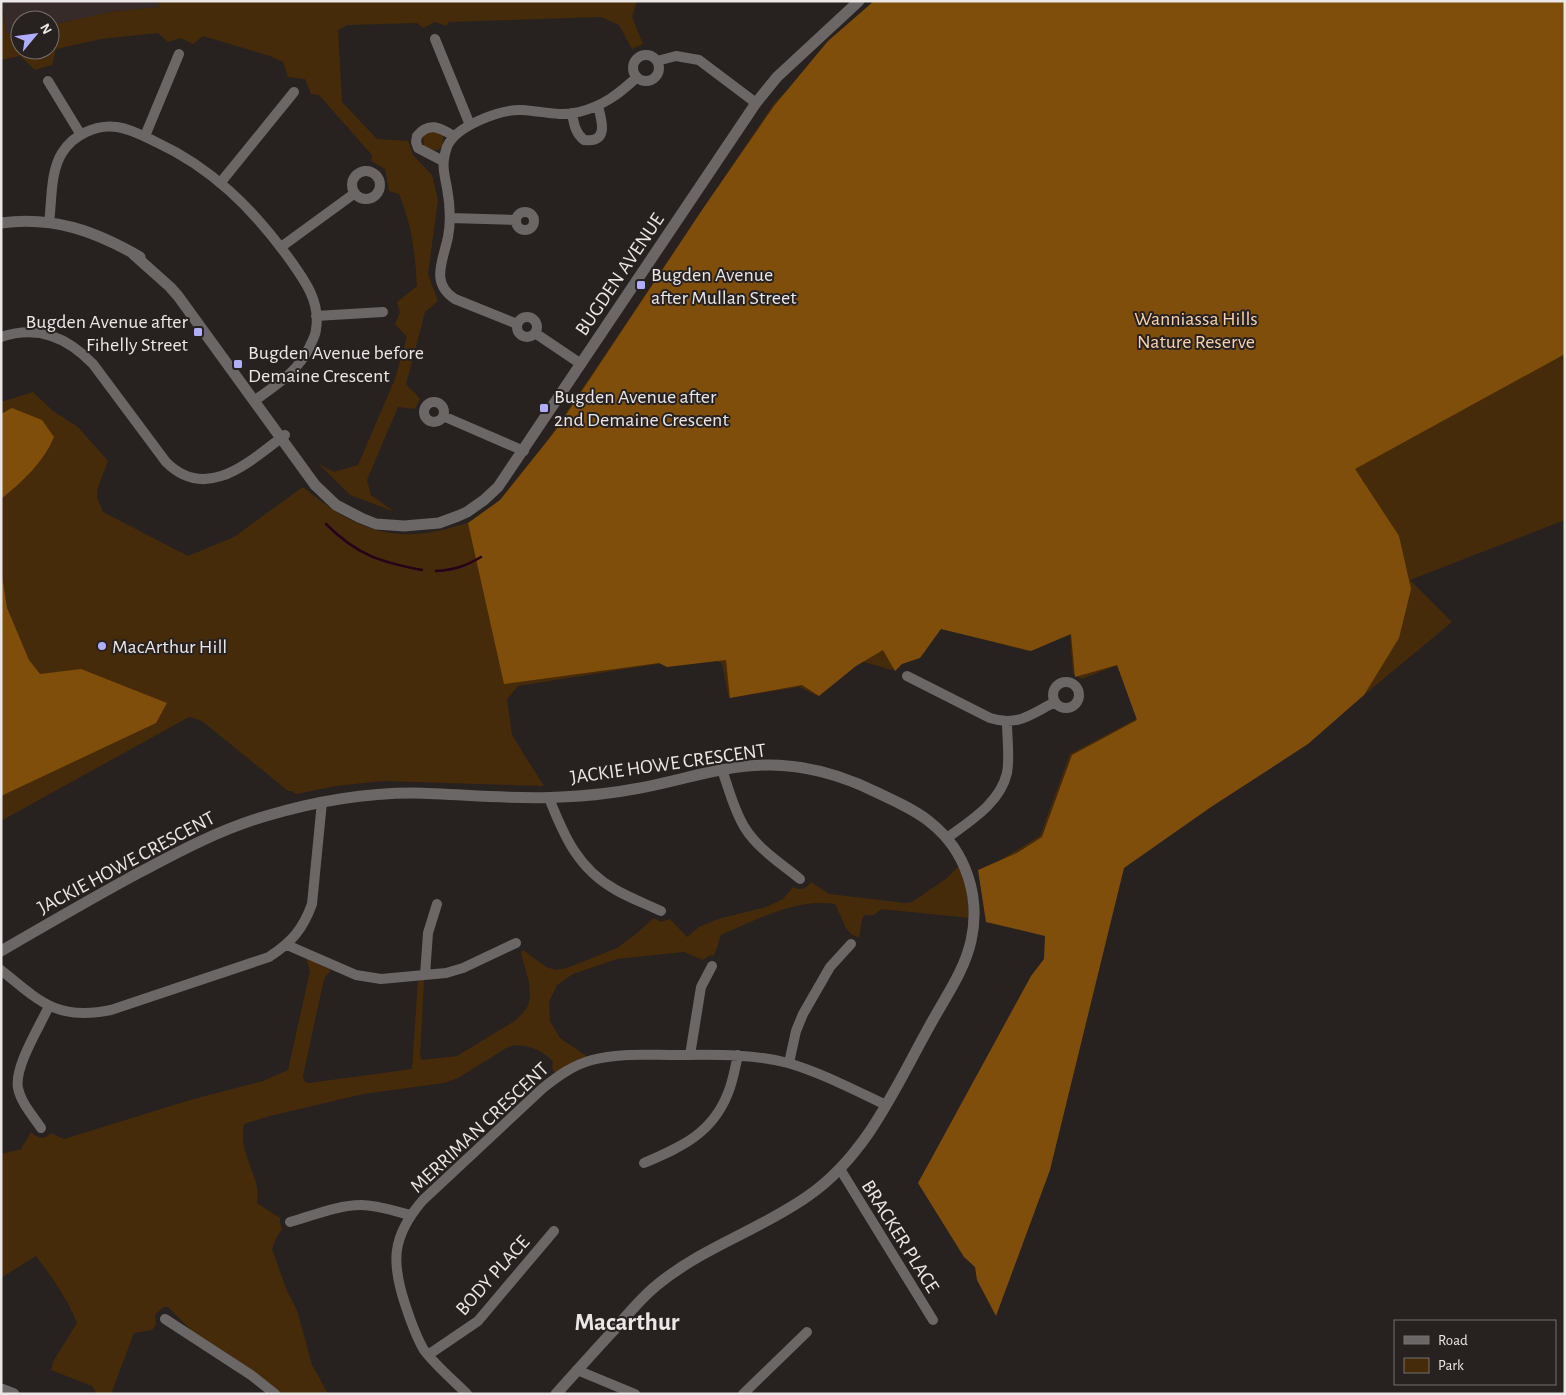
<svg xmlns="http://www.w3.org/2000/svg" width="1566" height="1395" font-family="'Alegreya Sans',sans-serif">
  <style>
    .built { fill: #372b2a }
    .green { fill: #462b0a }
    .forest { fill: #804e0b }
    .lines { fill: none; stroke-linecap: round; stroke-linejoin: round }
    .stream { stroke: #28011a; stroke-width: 2.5 }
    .minor { stroke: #6a6766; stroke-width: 10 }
    .tertiary { stroke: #6a6766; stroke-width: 11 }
    .poi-dot { fill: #b0aefa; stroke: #272120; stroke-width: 2 }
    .labels { text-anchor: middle; stroke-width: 4; stroke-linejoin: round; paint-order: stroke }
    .street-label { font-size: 20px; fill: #ebe7e6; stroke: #272120 }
    .poi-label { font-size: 20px; fill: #ebe7e6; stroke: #272120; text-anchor: start }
    .park-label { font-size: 20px; fill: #f7d3b0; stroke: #272120 }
    .district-label { font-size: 25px; font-weight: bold; fill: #ebe7e6; stroke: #272120 }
  </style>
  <rect width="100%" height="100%" fill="#272120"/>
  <path class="built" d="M1,1H160L158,7L111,12L50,25V20H20V31L7,34Z"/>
  <path class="green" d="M160,1H637L632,17L643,44L632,49L619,25L601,17L449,22L446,26L435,22L423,28L417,23L348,25L338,30L342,102L377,139L408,141L413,155L432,175L438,200L428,274L438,301L425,312L406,384L420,399L415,409L398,407L367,480L371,495L395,512L350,495L319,464L334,472L358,465L395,379L407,337L395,324L400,312L397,302L417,286C415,253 412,225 399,194L389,191L385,169L371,161L372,155L319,95L311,94L305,79L288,77L283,62L270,56L203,36L193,44L181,38L168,42L158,33L101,39L56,49L52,65L35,70L20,56L1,60V6L7,34L20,31V50H50V25L111,12L158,7Z
    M883,1H1565V520L1410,580L1452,622L1322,730L985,869L1040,836L1070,754L1138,718L1118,665L1082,679L1073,674L1070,634L1028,651L939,628L898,662L892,670L864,662L853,664L818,696L799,687L729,698L722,664L708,656L518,686L507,699L512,735L544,786L382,781L336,786L296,794L292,791H288L202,721L189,717L1,821V402L33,392L53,411L78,427L108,461L97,490V498L103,512L188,556L234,537L303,487C350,526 388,545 450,528C464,524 480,521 492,511C501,504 508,495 516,487L775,102Z
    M428,130L443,135V146C436,153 431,150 424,146L423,135Z
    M960,865L965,877L970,918L881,909L874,915H865L862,919L859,938L851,934L846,928L835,904C795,898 757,920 721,935L714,956L710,955L703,960L684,952L617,959L573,974L557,985L549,1002L550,1021L560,1038L588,1057L555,1073L552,1067L553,1062C544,1050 523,1042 508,1047L458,1078L444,1083L363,1094L270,1116L244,1124C237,1154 262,1176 257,1203L280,1218V1222L282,1229L276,1238L272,1249L287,1291L297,1310L312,1365L328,1394H282L239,1362L195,1334L168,1307H163L155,1315L156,1325L152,1330L134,1333L111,1394H97L92,1386L51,1370L54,1360L77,1323C67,1298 52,1277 36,1256L1,1278V1154L21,1149L31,1132C38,1139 44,1140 51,1133L64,1139L190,1100L263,1081L288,1070L310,971L306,958L331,970L324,979L303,1076L304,1081L309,1083L412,1069L418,981L424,980L420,1055L422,1060L457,1056L516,1020L522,1014L528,1006L530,996L529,982L521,953L523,950L546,967L556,970L567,968L617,948L636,934L654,918L661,922L670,919L687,937L699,927L718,919L766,907L783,899L793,887C800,891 806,889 811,882L829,894L906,903L912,902L947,878Z"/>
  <path class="forest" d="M874,1H1565V354L1355,469L1399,536L1411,589L1399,638L1364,695L1308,744L1211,807L1124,868L1050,1170L996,1316L977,1280L975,1267L964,1257L918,1183L1031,976L1044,959L1045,936L986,922L978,870L1017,853L1042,837L1072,755L1137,720L1117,665L1075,677L1071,634L1031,651L941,629L920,658L902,664L895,671L883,650L856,666L819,696L802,685L730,698L726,660L667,667L659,663L504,684L468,523L500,500L556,430L702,210L774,106L828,41Z
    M12,408L42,420L54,437C43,463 23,481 1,499V414Z
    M1,569L7,608L29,660L40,674L81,669L167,703L156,723L1,796Z"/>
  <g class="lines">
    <path class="stream" d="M326,524C357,555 380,562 422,570
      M436,571C454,570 466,566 481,557"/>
    <path class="minor" d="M435,39L470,125
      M633 68a13 13 0 1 1 26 0a13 13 0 1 1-26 0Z
      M657,61L676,56L699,60L756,103
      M48,81L81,135
      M572,113C574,124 575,133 584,140C609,143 602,121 598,106
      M145,136L179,54
      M443,161L418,148L416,142L417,136C429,121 440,128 454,136
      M352 185a14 14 0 1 1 28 0a14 14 0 1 1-28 0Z
      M221,182L294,92
      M516 221a9 9 0 1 1 18 0a9 9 0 1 1-18 0Z
      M450,218L516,220
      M49,223C52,201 50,172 62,153C73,135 96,124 117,127C131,129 144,136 156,142C212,168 252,208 288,257C303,278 321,301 316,329C316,335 312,341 310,346C298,372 276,385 254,401
      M281,247L355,193
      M316,316L383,312
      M517 327a10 10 0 1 1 20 0a10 10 0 1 1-20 0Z
      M517,324L455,299C430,283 443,261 448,237C451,221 450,204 447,188C444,172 441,164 447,147C455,126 501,109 522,110C541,111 560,117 579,112C603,106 619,94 637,77
      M535,333L581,364
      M1,337C38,325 67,337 93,364L166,462C207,503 250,461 285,435
      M424 412a10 10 0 1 1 20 0a10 10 0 1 1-20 0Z
      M443,416L524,451
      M907,676L990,718C1018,727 1031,714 1055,702
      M1053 695a13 13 0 1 1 26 0a13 13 0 1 1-26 0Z
      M722,770C729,789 734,811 745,828C758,849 782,864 800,879
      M549,798C564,836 578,869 616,890C630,898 646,904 661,911
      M947,838C970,821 1000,803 1007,773C1010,757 1007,739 1007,722
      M287,945L356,975L381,979L446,973L463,968L516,943
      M1,970C40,1002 58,1021 111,1010L269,957C292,942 303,929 312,904L322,802
      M425,975L428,933L437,904
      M690,1055L701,987L712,966
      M789,1063L796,1031L803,1014L830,967L851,944
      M41,1128C33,1116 21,1103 18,1088C14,1067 40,1026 49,1006
      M644,1163C681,1147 712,1134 728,1093C733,1081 735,1068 738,1055
      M840,1169L933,1320
      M290,1222C312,1216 338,1205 361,1205C378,1205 394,1211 410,1215
      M165,1319L251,1375L275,1394
      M428,1355L478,1321L554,1231
      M577,1370L635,1394
      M467,1394C453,1380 436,1366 424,1350C416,1337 411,1322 406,1307C391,1263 391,1237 423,1200L543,1088C558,1076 573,1065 592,1060C618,1053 645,1055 671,1055C711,1055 750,1053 788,1063C822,1073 854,1090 886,1105
      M743,1394L807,1332"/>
    <path class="tertiary" d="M1,223C54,216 95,231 140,257
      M133,254L170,287L178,296L315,485L336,505L361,518L376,524L404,526L439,523L458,516L467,512L484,500L498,487L756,103L777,77L859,1
      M1,951C44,926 87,901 131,877C174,854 218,830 266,816C313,802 363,793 413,793C462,794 512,800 561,797C587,796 614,793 640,788C682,780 725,765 769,765C807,765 844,776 878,793C896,802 916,810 931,823C966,851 981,897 971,941C964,972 944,999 929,1027C895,1088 867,1155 808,1196C760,1230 703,1247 657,1285C641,1298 628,1314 615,1329C595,1350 576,1372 556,1394
      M1,1389L14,1394"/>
  </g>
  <g class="poi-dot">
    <rect x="636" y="280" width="10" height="10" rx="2.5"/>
    <rect x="193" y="327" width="10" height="10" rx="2.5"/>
    <rect x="233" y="359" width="10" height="10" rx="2.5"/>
    <rect x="539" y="403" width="10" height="10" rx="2.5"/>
    <circle cx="102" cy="646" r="5"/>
  </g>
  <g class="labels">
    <g class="street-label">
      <text transform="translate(619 274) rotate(-56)" y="7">BUGDEN AVENUE</text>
      <text transform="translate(668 763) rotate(-8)" y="7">JACKIE HOWE CRESCENT</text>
      <text transform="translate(126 862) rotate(-28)" y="7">JACKIE HOWE CRESCENT</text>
      <text transform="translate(479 1127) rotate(-43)" y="7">MERRIMAN CRESCENT</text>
      <text transform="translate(901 1236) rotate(58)" y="7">BRACKER PLACE</text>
      <text transform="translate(492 1275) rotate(-48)" y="7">BODY PLACE</text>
    </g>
    <g class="poi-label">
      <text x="651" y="281">Bugden Avenue<tspan x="651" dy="23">after Mullan Street</tspan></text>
      <text x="188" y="328" text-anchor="end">Bugden Avenue after<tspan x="188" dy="23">Fihelly Street</tspan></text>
      <text x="248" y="359">Bugden Avenue before<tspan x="248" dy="23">Demaine Crescent</tspan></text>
      <text x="554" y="403">Bugden Avenue after<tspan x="554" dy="23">2nd Demaine Crescent</tspan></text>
      <text x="112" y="653">MacArthur Hill</text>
    </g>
    <g class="park-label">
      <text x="1196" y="325">Wanniassa Hills<tspan x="1196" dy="23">Nature Reserve</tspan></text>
    </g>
    <g class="district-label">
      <text x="627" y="1330">Macarthur</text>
    </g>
  </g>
  <rect width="1566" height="1395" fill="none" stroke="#ebe7e6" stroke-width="5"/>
  <rect x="1394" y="1320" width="162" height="65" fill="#272120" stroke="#75706f"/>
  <rect x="1404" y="1336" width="25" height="8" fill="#6a6766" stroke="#75706f"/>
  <text x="1438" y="1345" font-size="15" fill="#ebe7e6">Road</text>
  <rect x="1404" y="1358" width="25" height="15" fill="#462b0a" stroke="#75706f"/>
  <text x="1438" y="1370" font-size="15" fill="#ebe7e6">Park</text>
  <g transform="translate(35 35) rotate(61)"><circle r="24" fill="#272120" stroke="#75706f"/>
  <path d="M0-4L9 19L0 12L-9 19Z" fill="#b0aefa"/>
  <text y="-8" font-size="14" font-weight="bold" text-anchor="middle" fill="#ebe7e6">N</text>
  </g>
</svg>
